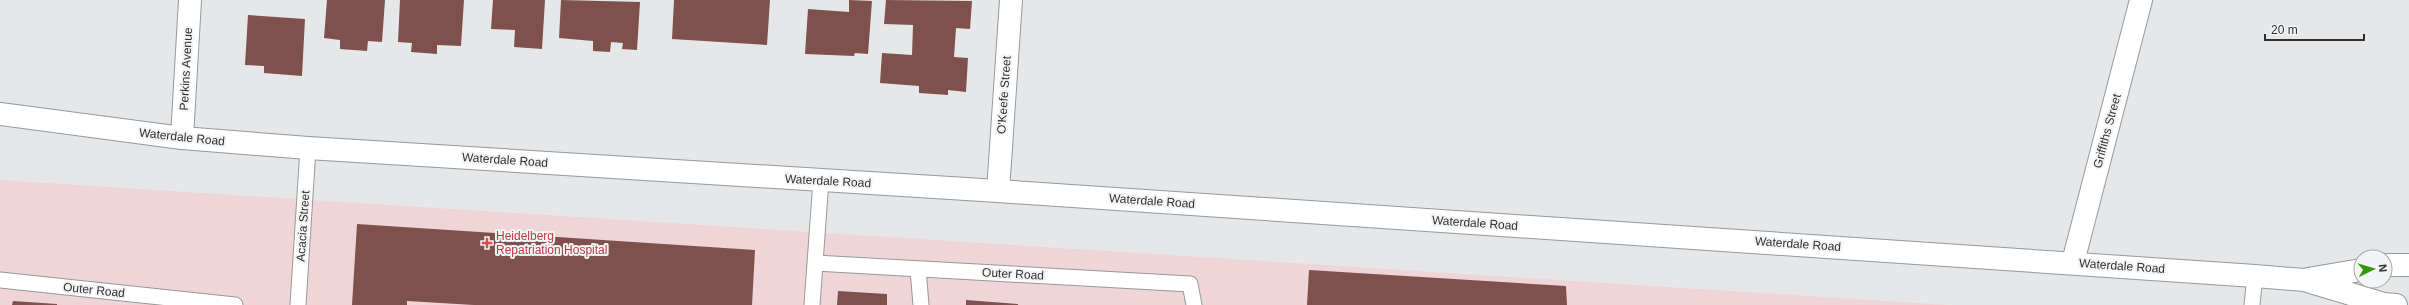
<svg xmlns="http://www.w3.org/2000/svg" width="2409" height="305" font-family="Helvetica,sans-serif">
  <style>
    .medical { fill: #f0d5d8 }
    .building { fill: #7e514d }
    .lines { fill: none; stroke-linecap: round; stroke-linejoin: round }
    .lane-casing { stroke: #969899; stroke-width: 17 }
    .street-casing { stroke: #969899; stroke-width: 24 }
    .secondary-casing { stroke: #969899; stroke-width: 24 }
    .lane { stroke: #fff; stroke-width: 15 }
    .street { stroke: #fff; stroke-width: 22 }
    .secondary { stroke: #fff; stroke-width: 22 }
    .health-dot { fill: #e0444e; stroke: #f3f4f5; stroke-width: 1.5 }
    .labels { text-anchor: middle; stroke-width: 4; stroke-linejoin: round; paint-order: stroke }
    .street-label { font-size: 12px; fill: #303031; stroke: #f3f4f5 }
    .health-label { font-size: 12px; fill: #be3a42; stroke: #f3f4f5; text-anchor: start }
  </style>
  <rect width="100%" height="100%" fill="#e6e7e8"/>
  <path class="medical" d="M0,180L1948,305H0Z"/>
  <path class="building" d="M327,0H385L382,42L368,41L367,51L340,49V40L324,38Z
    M400,0H464L461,46L437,45V54L411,52L412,43L398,42Z
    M493,0H545L542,49L514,47L515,30L491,29Z
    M561,0L640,2L637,50L622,49L623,43L611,42L610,52L593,51V41L559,38Z
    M674,0H770L767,45L672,39Z
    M849,0L872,1L868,54L855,53L854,56L805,54L808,9L849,12Z
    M886,0L972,1L970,29L956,28L954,57L968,58L966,92L948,90V95L919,93V86L880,83L882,53L912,55L913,25L884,24Z
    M248,15L305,19L302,76L264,73V66L245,65Z
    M357,224L755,250L752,305H474L407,301V305H352Z
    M1309,270L1566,286L1567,305H1307Z
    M838,291L887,294V305H837Z
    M966,300L1018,304V305H966Z
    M13,301L57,304V305H12Z"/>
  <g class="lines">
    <defs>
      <path id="lane" d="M815,263L1190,284L1194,305
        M918,269L921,305
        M0,280L235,305
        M298,305L308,148
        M812,305L821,180
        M2252,305L2255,276"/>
      <path id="street" d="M182,138L190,0
        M998,191L1011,0
        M2073,262L2141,0"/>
      <path id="secondary" d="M0,114L182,138L308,148L998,191L2255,276L2304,280L2384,304L2396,305
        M2385,265H2409
        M2308,279L2361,270"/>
    </defs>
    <use href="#lane" class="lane-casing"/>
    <use href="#street" class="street-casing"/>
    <use href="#secondary" class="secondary-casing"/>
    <use href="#lane" class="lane"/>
    <use href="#street" class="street"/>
    <use href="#secondary" class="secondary"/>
  </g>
  <path class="health-dot" d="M485 237h4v4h4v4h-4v4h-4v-4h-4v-4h4z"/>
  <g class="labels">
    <g class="street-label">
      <text transform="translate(186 69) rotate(-87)" y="4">Perkins Avenue</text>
      <text transform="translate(1004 95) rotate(-86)" y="4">O'Keefe Street</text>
      <text transform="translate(2107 131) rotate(-75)" y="4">Griffiths Street</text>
      <text transform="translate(182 137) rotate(6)" y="4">Waterdale Road</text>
      <text transform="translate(505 160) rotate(4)" y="4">Waterdale Road</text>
      <text transform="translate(828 181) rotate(3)" y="4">Waterdale Road</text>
      <text transform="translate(1152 201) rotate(4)" y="4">Waterdale Road</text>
      <text transform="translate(1475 223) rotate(4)" y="4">Waterdale Road</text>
      <text transform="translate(303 226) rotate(-86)" y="4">Acacia Street</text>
      <text transform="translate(1798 244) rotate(4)" y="4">Waterdale Road</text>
      <text transform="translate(2122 266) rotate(4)" y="4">Waterdale Road</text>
      <text transform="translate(1013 274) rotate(3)" y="4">Outer Road</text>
      <text transform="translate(94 290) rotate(6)" y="4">Outer Road</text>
    </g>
    <g class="health-label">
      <text x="496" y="240">Heidelberg<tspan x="496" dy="14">Repatriation Hospital</tspan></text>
    </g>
  </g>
  <g transform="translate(2373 269) rotate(85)"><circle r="19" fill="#f3f4f5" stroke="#a5a6a7"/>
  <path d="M0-3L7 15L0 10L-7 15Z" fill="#38940c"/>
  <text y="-6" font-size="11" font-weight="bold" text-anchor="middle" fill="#303031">N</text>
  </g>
  <path d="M2265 34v6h99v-6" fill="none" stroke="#303031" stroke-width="2"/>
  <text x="2271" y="34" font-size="12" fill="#303031" stroke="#f3f4f5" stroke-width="3" paint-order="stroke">20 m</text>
</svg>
